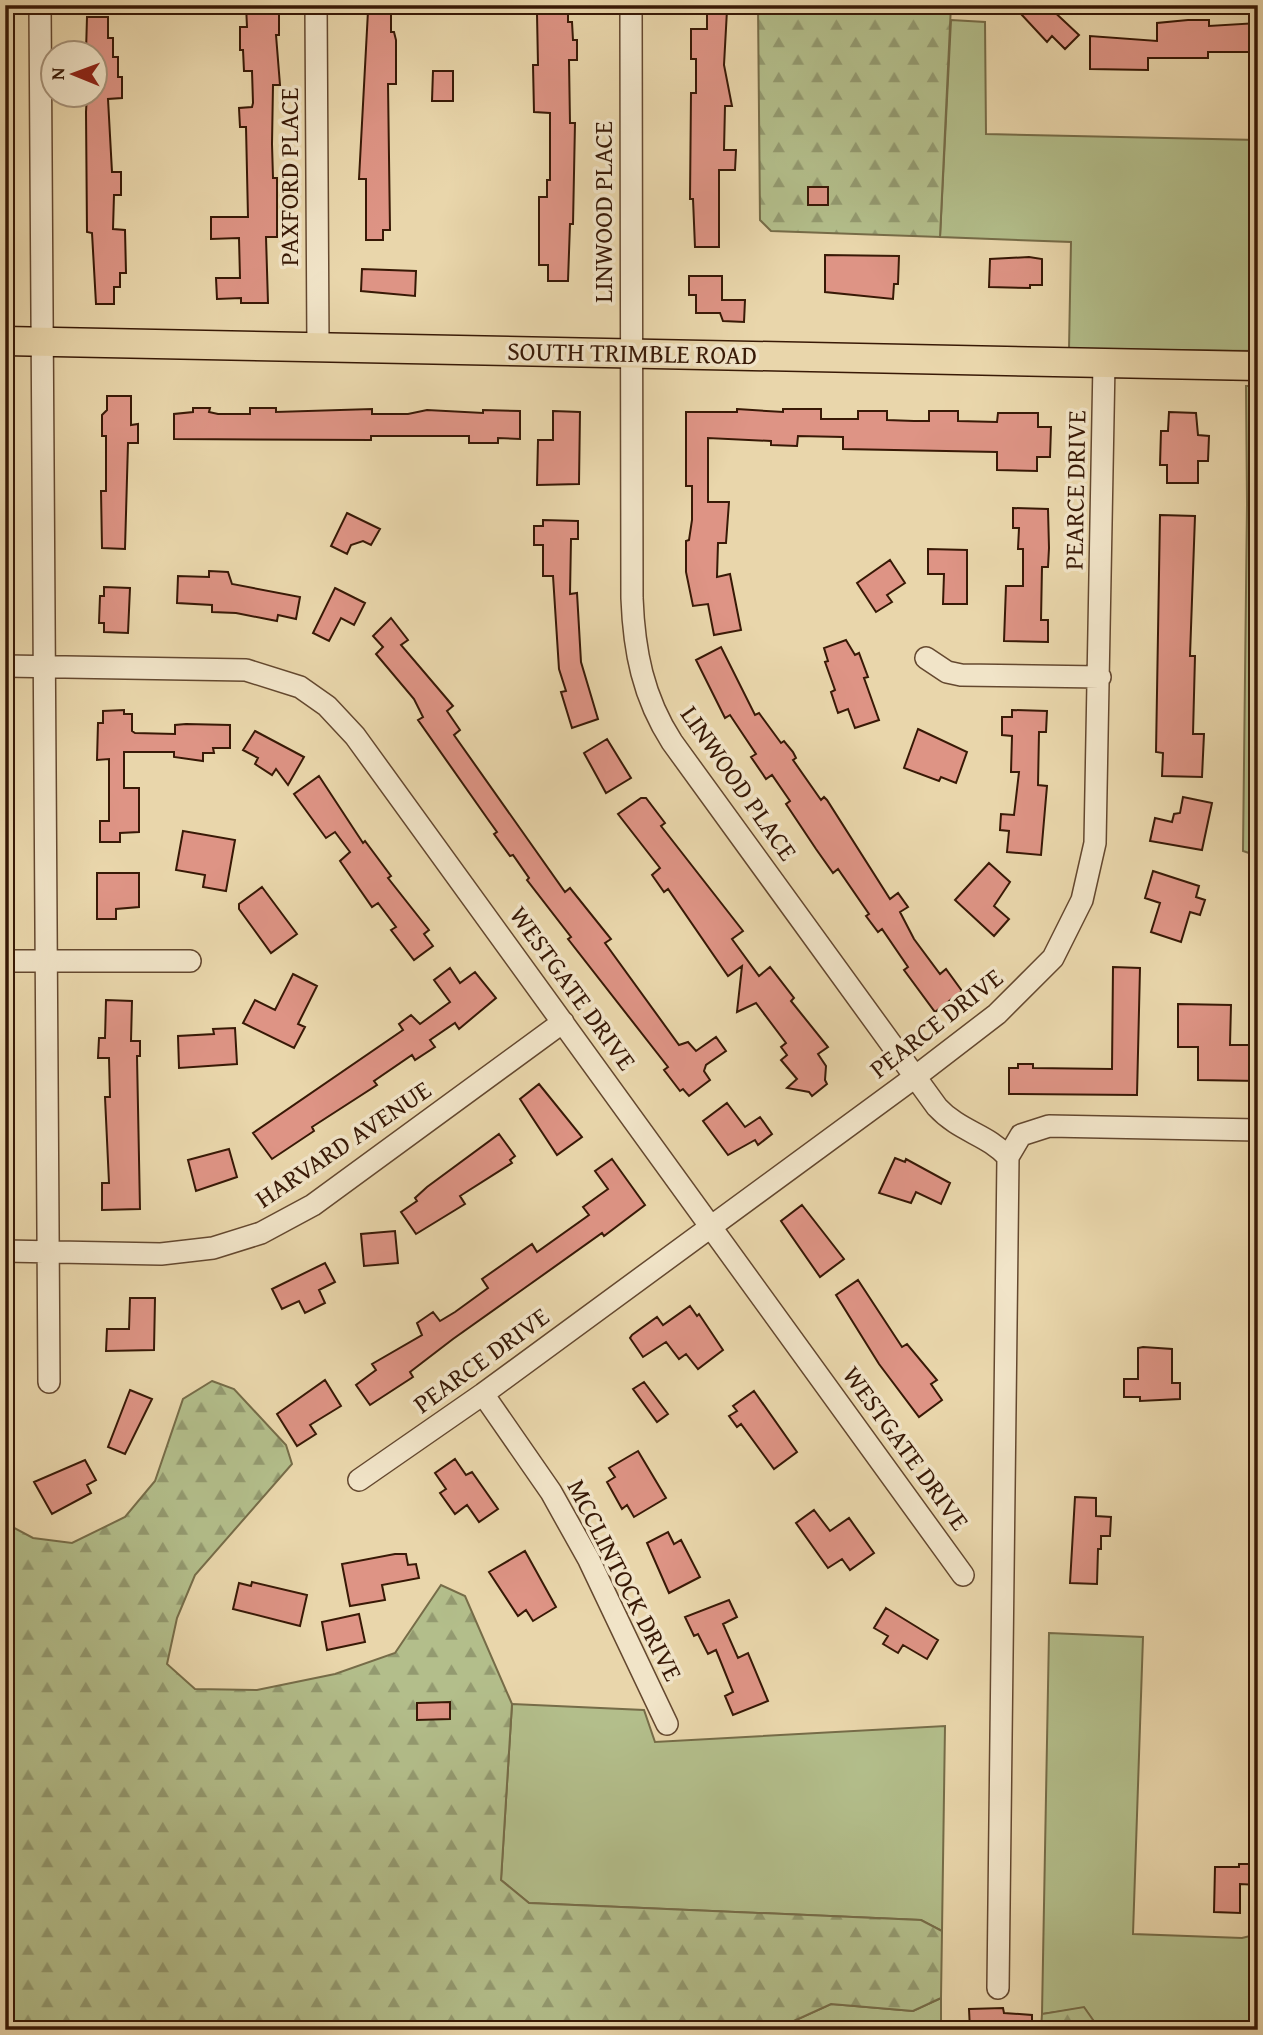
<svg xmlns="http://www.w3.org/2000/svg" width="1263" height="2035" font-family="'Gentium Book Plus',serif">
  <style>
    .green { fill: #b3be8b; stroke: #766c48; stroke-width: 2 }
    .forest { fill: url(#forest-firs); stroke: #766c48; stroke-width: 2 }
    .building { fill: #de9485; stroke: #381906; stroke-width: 2 }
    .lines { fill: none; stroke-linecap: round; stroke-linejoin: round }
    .minor-casing { stroke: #64482f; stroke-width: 24 }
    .major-casing { stroke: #381906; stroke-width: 31 }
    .minor { stroke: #f1e4c8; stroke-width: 21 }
    .major { stroke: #e9d6ab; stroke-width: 28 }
    .labels { text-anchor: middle; stroke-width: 7; stroke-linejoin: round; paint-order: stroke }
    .street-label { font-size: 26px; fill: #381906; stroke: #f1e4c8 }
  </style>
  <defs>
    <pattern id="forest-firs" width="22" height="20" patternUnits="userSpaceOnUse" patternTransform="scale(1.75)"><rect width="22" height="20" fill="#b3be8b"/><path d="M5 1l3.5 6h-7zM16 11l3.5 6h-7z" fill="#939a70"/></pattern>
  </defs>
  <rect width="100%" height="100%" fill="#e9d6ab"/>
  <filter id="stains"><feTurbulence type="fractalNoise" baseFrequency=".00286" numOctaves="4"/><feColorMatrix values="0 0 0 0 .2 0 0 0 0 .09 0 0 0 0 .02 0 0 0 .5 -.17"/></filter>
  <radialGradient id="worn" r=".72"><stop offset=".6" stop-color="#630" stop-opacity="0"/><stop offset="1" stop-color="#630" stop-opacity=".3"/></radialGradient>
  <path class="green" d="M951,20L985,22L986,134L1258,140V351L1069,349L1071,242L940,237Z
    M1247,504L1258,506V856L1243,851Z
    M1049,1633L1143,1637L1133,1934L1242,1938L1258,1934V2030H1100L1084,2008L1042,2014Z
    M512,1704L644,1710L655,1742L945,1726L942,1931L921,1920L529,1903L501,1880Z
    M941,1998V2030H774L831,2004L913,2011Z"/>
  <path class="forest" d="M758,5H951L940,237L771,231L760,220Z
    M1246,386H1258V506L1247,504Z
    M212,1381L234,1389L286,1445L292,1464L195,1575L177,1618L167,1664L195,1689L257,1690L335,1674L395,1653L441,1585L465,1596L512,1704L501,1880L529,1903L921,1920L942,1931L941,1998L913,2011L831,2004L774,2030H5V1523L33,1538L72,1543L125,1517L155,1481L183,1399Z
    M1084,2007L1100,2030H1041L1042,2014Z"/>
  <path class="building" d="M246,5H279V35H276L280,85H273L272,144L273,178H277V237H266L268,303H241V298L217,299L216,278H240L239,238L211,239V217H248L246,127H240L239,108L252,107L253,103L252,71H244L243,50H240V27H247Z
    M1030,5H1047L1079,35L1065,49L1052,36L1047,42L1021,14Z
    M568,10V22H572L573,40H577V60H569L570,123H575L573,224H570L568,281H548V265H539V197H547V180H550V113L534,112L533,65H538L537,14Z
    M707,10H727L724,65L732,106H725L724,150H736L735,170H719V247H695L693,199H690L691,93H696V59H691V29H707Z
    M368,11H391V32H394L396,40V84H388L390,230H383V240H366V179H359Z
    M87,17H108V38H113V57H118V77H122V98L108,99L112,172H121V195H114L113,229L125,230L126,273H120V287H114V304H96L92,233L87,232L86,112L87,94H94V52H86Z
    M1188,20H1209V26L1258,23V52H1208V58H1148V70L1090,69V36L1157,41V23Z
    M433,71H453V101H432Z
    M808,187H828V205H808Z
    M825,255L899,256L898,284H894L893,299L825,292Z
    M1029,257L1042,259V285H1030V288L989,287L990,259Z
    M362,269L416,271L415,296L361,291Z
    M689,276H722V300H745L744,322L723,321L720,313H696V295H689Z
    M107,396H131V425L138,424V443H128L125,549L102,548L101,491H106V436H102V415L107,410Z
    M193,408H210L209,412L218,414H250V408H276V412L372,409V414H408L427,410L483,413V410L520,411V439L498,438V443H469V436H371V440L174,439V414L193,412Z
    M737,409L783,412V409H821V419H858V411H887V420L914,421H929V411H958V421L997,422L998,413H1038V427H1051L1050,457H1037V471L997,470V452L843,449V437L798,436L797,446L771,445V441L708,438V502H729L726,543H718L717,577L730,574L741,630L714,635L708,604L693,606L686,572V541L689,540L692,520V486H686V412H737Z
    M553,411L580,412L579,484L537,485L538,440H553Z
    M1169,412L1196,413L1198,435L1209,436L1208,461H1198V483H1167V465H1160L1161,431H1168Z
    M1013,508L1048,509L1049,548L1048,567H1042L1041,620H1048V642L1004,641L1006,586H1023V549H1018L1019,528H1013Z
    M347,513L380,529L371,545L363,541L351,545L347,554L331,546Z
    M1160,515L1195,516L1190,656H1195L1193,734H1204L1202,777L1162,776L1163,753L1156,752Z
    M543,520L578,521V539H571L570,594L577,593L581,662L598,719L572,728L561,692L566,691L559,669L553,576H543V545H534V526H543Z
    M928,549L967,550V604H943L944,574H928Z
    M890,560L905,583L887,595L892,602L876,612L857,583Z
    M209,571L228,572L232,584L300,597L296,619L278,615L277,621L236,613L212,612V605L177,603L178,576L209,577Z
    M104,587L130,588L128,633L104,632V623H99L100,596H104Z
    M335,588L365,603L354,625L341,618L329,641L313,633Z
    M391,618L408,640L401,645L453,706L447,711L460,730L454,735L565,892L570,888L611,939L605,943L679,1045L688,1042L696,1051L716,1037L726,1051L706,1065L704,1071L710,1080L689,1096L683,1089L680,1091L664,1070L668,1067L568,939L571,937L527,880L529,878L513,855L510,856L494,834L497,832L487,818L418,720L423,717L414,699L376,654L383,647L373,636Z
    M846,640L855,655L859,653L868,677L864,678L879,720L855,728L848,709L838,713L831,692L835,690L825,662L828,661L824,648Z
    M721,647L755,715L759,713L781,743L784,741L793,752L796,758L793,760L821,800L824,797L827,800L890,899L898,893L908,907L900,912L914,939L940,974L946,969L962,991L935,1012L904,970L908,967L882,929L878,932L866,916L869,914L838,869L833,873L816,849L786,804L790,801L772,775L766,779L751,757L756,754L730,715L725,718L696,660Z
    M124,710V714H132V731L135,733L175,734V725L186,724L230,725V748H213L214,753H203V761L174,757V752H124V788H139V832L120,833V842H100V821H109V759L97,760L98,723H103V711Z
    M1012,710L1047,711L1046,732H1039L1038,785L1047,786L1041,855L1007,852L1009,831L1000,830L1001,814L1014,815L1019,772H1011L1012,736L1002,735V717H1012Z
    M918,729L967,752L956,783L941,777L939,781L904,768Z
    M255,731L304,757L288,785L276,769L272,775L255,764L258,758L243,750Z
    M607,739L631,778L606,793L584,753Z
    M319,776L363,843L365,841L391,876L388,878L429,930L424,934L433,946L414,960L391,930L396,927L378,903L372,907L340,861L350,852L335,832L326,838L294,794Z
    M1183,797L1212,803L1202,850L1150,841L1155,818L1172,822L1174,814L1180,813Z
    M641,798H646L665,823L661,826L743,931L732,939L759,976L770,967L794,998L791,1001L828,1047L818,1054L826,1066L825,1080L827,1084L812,1096L809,1092L787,1088L797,1079L781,1060L787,1055L781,1047L786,1043L756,1003L737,1012L742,966L728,976L668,889L664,892L652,875L660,868L618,814Z
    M183,831L235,840L226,891L203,887L205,875L176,870Z
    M989,863L1010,882L994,906L1009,919L994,936L955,900Z
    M1153,871L1199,886L1196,897L1205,900L1200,915L1190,912L1181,942L1151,932L1160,903L1145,898Z
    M97,873H139V907L116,909V919H97Z
    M262,887L297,934L271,953L239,909V904Z
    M1113,967L1140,968L1137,1095L1009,1094V1068H1018V1064H1033V1068L1112,1069Z
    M450,968L460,983L475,972L496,998L459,1029L455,1023L430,1040L435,1047L415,1060L412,1055L374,1081L377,1085L312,1127L314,1131L272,1159L253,1133L403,1030L399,1024L411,1015L420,1024L450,1002L434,980Z
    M293,974L317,986L298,1024L305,1027L294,1048L243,1023L255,1000L275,1010Z
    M106,1000L132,1001L131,1041H140V1056H137L140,1209L102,1210V1183H109L105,1097H110L109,1058H98L99,1038H105Z
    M1178,1004L1231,1005L1230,1045H1258V1081L1198,1080V1047H1178Z
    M235,1028L237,1064L179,1068L178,1036L214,1034L213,1029Z
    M539,1084L582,1137L557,1155L520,1099Z
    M727,1103L745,1127L760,1117L772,1134L758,1145L755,1140L728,1155L703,1121Z
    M499,1134L515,1156L510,1160L512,1163L460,1196L465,1204L416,1234L401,1212L417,1201L415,1198L427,1187Z
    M229,1149L237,1177L196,1191L188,1160Z
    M895,1158L905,1162L906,1159L950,1183L941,1204L916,1192L911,1203L879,1193Z
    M612,1159L645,1205L604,1236L602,1233L453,1339L410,1372L413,1377L370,1405L356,1385L376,1370L372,1364L422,1335L417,1323L433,1312L440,1321L455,1312L488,1288L482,1279L532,1244L537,1252L589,1215L583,1207L608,1189L595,1171Z
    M802,1205L844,1259L820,1277L781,1221Z
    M395,1231L398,1263L364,1266L361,1234Z
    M325,1263L335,1282L319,1290L325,1303L305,1313L299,1301L282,1309L272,1289Z
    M858,1280L902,1347L907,1344L937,1380L931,1384L942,1400L919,1417L879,1364L836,1295Z
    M130,1298H155L154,1350L106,1351L107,1329H129Z
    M690,1306L697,1316L699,1314L723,1350L698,1369L686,1354L679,1359L666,1342L643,1357L630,1338L632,1335L657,1317L663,1325Z
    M1143,1347L1172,1349V1383H1180V1399L1140,1401V1397H1124V1379H1138V1348Z
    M325,1380L341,1406L310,1425L316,1434L297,1446L277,1414Z
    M644,1382L668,1414L657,1422L633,1389Z
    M130,1390L152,1399L125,1454L108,1447Z
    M754,1391L797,1452L774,1469L741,1424L737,1427L729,1416L737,1411L733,1406Z
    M638,1451L666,1498L634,1517L627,1505L622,1509L607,1482L615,1477L609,1468Z
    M455,1459L466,1475L472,1472L498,1509L479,1522L467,1505L455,1514L440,1493L446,1489L435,1473Z
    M85,1460L96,1480L87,1485L91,1493L52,1514L34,1482Z
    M1075,1497L1096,1498V1516L1111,1517L1110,1536H1101V1549H1098L1097,1584L1070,1583Z
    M814,1510L830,1531L849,1518L874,1553L850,1570L842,1559L828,1568L796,1523Z
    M668,1532L674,1544L681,1540L700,1577L669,1593L647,1543Z
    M525,1551L556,1607L533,1621L526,1610L518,1616L489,1572Z
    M395,1554H406L408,1565L416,1564L419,1578L382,1585L385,1600L350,1606L342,1564Z
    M252,1582L307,1595L300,1626L233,1609L239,1583L251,1586Z
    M729,1600L737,1617L723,1624L738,1658L748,1653L768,1701L733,1715L725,1696L733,1692L716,1650L708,1654L698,1634L694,1636L685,1617Z
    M886,1608L938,1640L927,1659L903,1645L898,1653L883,1644L888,1636L874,1628Z
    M359,1614L365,1642L327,1650L322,1622Z
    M450,1702V1719L417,1720V1703Z
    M1239,1864H1258V1885L1240,1884V1913L1214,1912L1215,1867H1239Z
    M1003,2008L1004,2013L1032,2015V2030H970L969,2009Z"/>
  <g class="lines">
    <defs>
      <path id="minor" d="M40,5L49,1382
        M316,5L318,348
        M631,5L632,598C634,651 643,697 672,742L937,1107C960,1132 987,1134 1008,1157
        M926,658L947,672L961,675L1100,677
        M5,666L246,670L300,687L327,706L355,736L963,1575
        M5,961H190
        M5,1251L161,1254L213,1248L261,1233L313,1205L563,1022
        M483,1394L551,1492L589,1560L667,1724
        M359,1480L483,1394L915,1077L997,1014L1053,958L1082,900L1095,843L1104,363
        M998,1988L1008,1157L1021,1135L1049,1126L1258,1130"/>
      <path id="major" d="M5,341L1258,366"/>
    </defs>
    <use href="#minor" class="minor-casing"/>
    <use href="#major" class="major-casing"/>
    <use href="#minor" class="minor"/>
    <use href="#major" class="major"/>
  </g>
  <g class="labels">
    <g class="street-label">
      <text transform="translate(289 177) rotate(-90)" y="9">PAXFORD PLACE</text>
      <text transform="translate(603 212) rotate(-90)" y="9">LINWOOD PLACE</text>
      <text transform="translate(632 353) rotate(1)" y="9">SOUTH TRIMBLE ROAD</text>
      <text transform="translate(1075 490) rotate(-89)" y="9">PEARCE DRIVE</text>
      <text transform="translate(739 783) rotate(55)" y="9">LINWOOD PLACE</text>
      <text transform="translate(573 988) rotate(54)" y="9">WESTGATE DRIVE</text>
      <text transform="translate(936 1023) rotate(-38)" y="9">PEARCE DRIVE</text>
      <text transform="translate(343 1144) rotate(-34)" y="9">HARVARD AVENUE</text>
      <text transform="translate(481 1360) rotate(-36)" y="9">PEARCE DRIVE</text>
      <text transform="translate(906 1448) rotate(54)" y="9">WESTGATE DRIVE</text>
      <text transform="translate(625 1580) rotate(63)" y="9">MCCLINTOCK DRIVE</text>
    </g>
  </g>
  <rect width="1263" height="2035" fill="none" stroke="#e9d6ab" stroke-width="28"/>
  <rect x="7" y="7" width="1249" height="2021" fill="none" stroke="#381906" stroke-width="3.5"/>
  <rect x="14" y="14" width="1235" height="2007" fill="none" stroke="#381906" stroke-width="2"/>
  <g transform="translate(74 74) rotate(271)"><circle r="33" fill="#f1e4c8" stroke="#a7937a" stroke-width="2"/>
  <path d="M0-5L12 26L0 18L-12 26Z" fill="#8f2418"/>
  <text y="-10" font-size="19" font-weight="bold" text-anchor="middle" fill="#381906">N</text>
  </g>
  <rect width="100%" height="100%" filter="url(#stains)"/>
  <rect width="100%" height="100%" fill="url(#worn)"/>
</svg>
